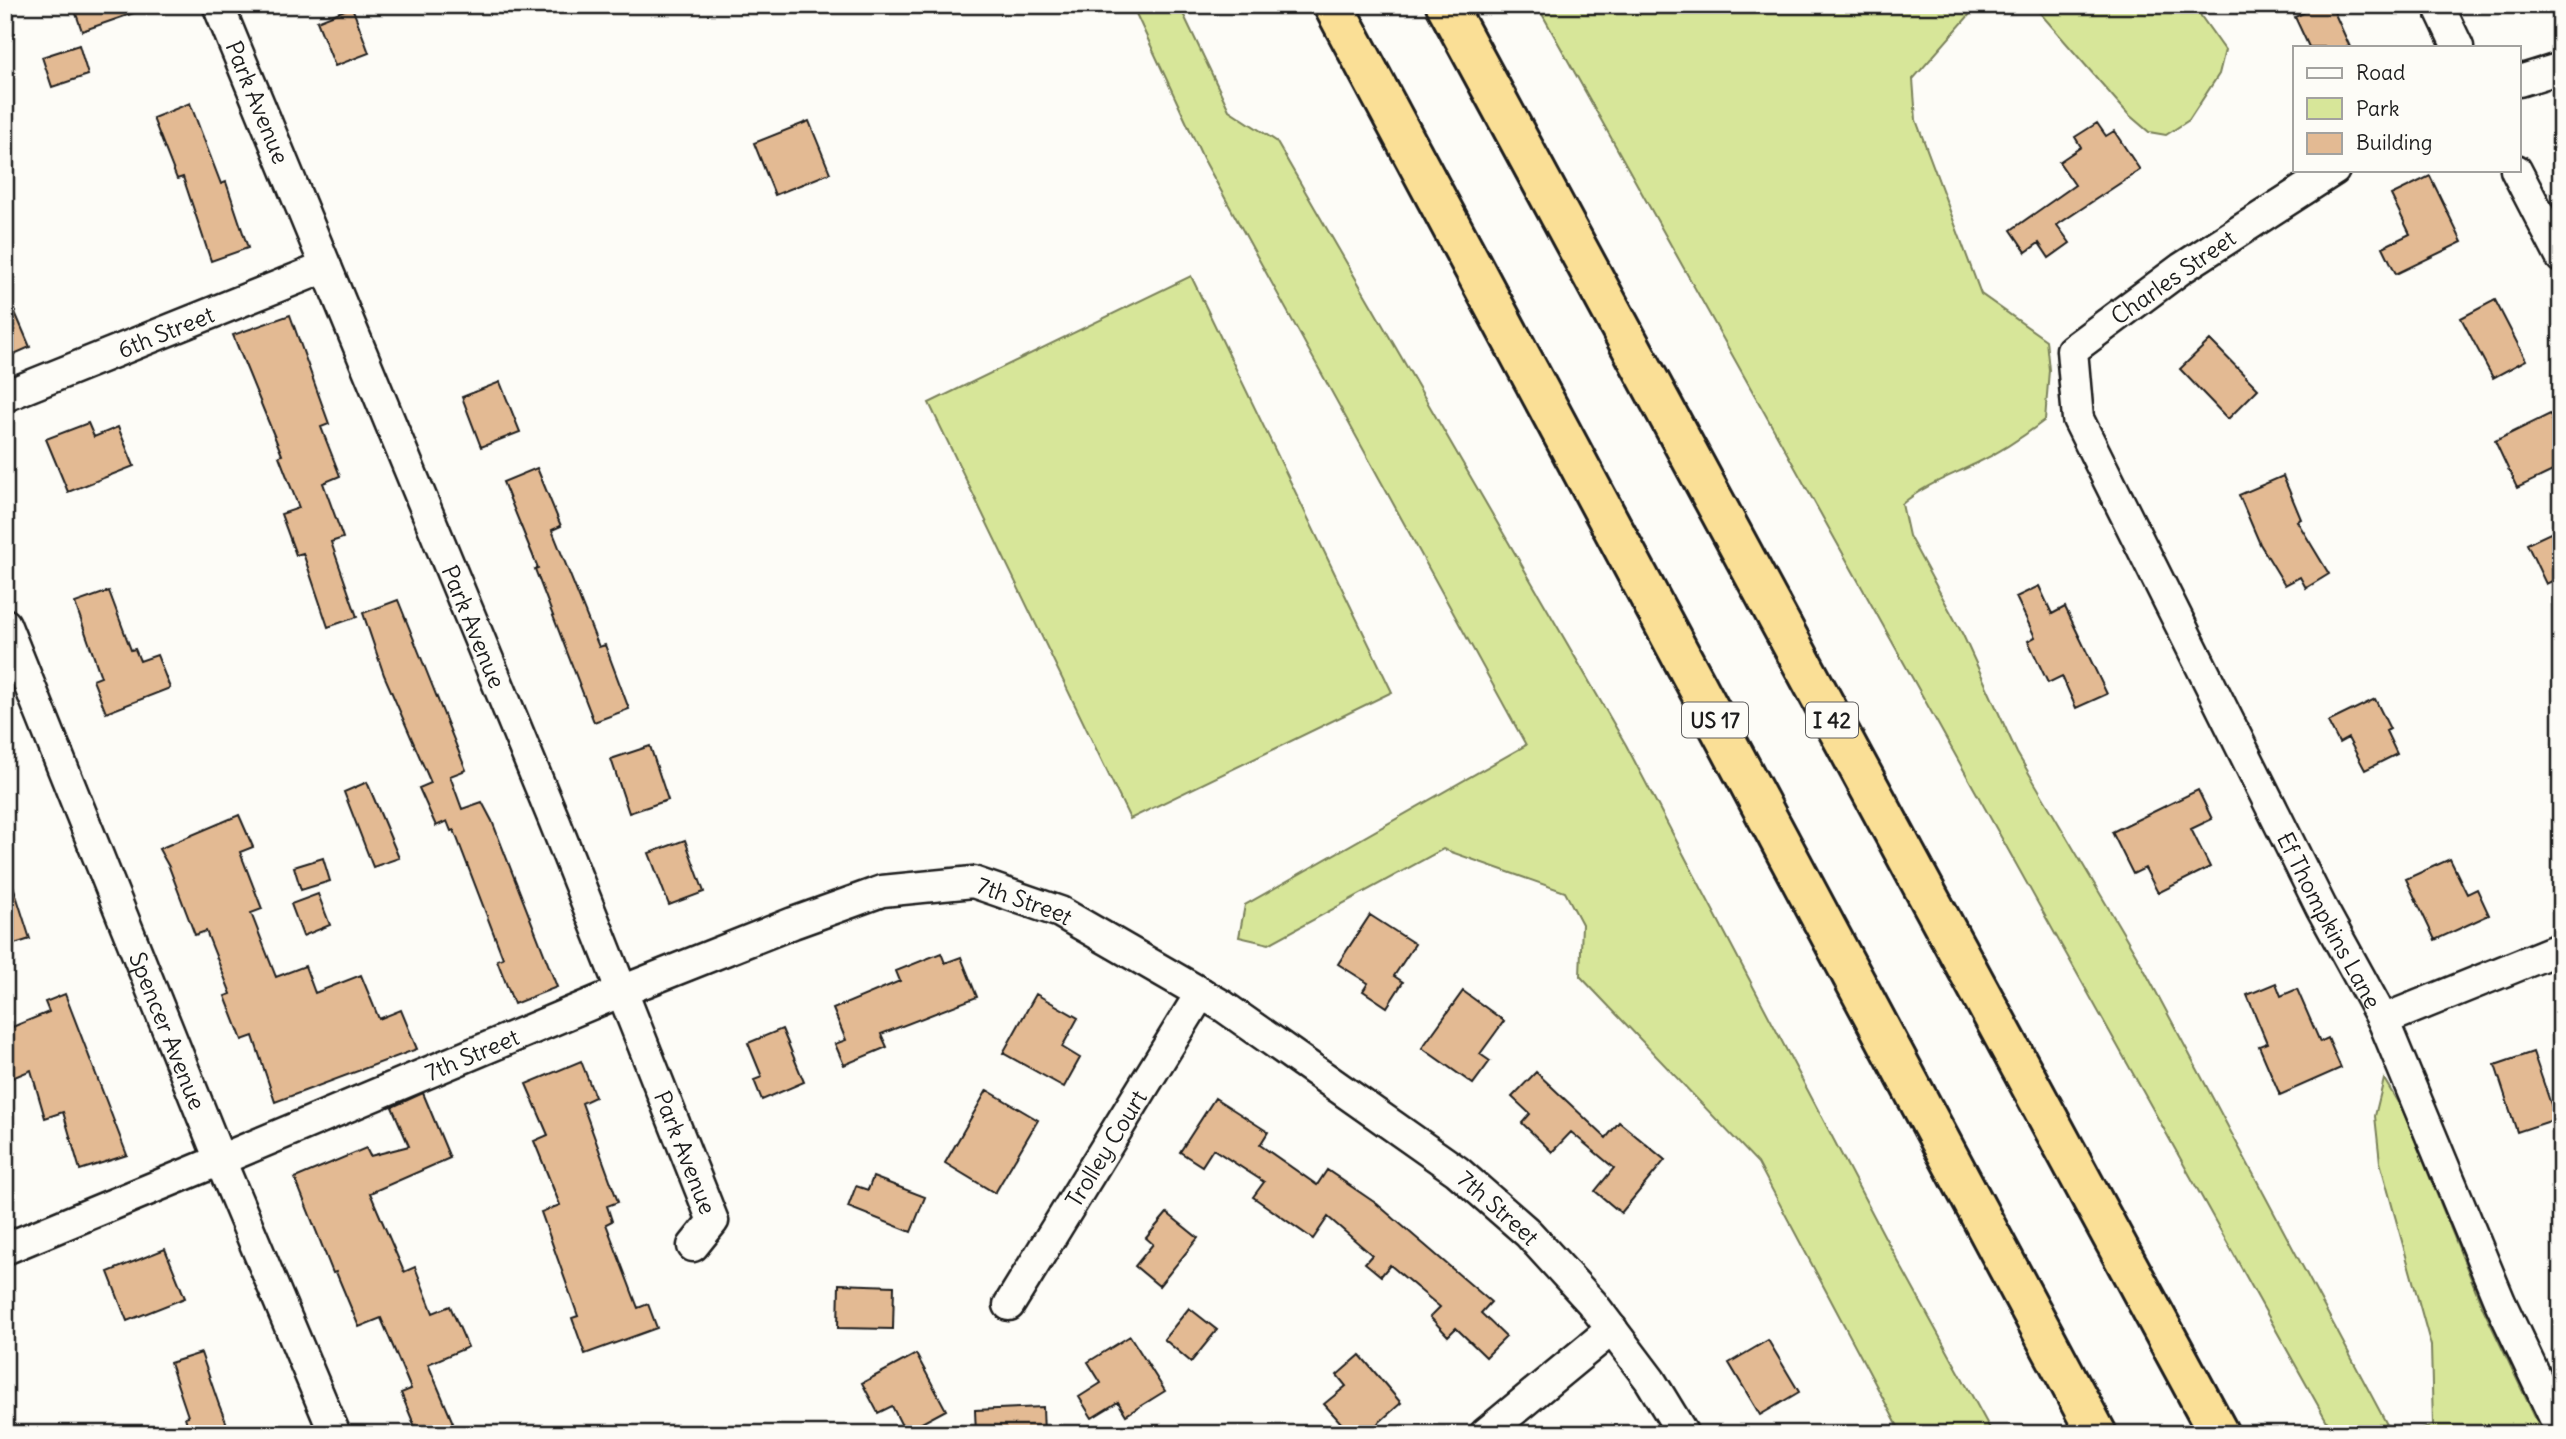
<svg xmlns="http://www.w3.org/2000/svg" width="2566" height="1439" font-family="Delius,sans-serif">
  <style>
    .green { fill: #d7e699; stroke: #7a815a; stroke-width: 2 }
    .building { fill: #e3ba93; stroke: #1c1c1c; stroke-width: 2 }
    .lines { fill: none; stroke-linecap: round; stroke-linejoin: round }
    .street-casing { stroke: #1c1c1c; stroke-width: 35 }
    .highway-casing { stroke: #1c1c1c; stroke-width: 44 }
    .street { stroke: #fdfcf7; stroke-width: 30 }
    .highway { stroke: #fadf96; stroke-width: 38 }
    .labels { text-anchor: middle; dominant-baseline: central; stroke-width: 6; stroke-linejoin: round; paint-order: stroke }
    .shield { fill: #fdfcf7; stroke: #605f5e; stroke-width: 2 }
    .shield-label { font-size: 21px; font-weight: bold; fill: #1c1c1c }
    .street-label { font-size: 23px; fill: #1c1c1c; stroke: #fdfcf7 }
  </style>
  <rect width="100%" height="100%" fill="#fdfcf7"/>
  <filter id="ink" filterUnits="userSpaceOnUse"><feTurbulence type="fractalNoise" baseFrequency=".0143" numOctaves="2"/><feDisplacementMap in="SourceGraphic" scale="14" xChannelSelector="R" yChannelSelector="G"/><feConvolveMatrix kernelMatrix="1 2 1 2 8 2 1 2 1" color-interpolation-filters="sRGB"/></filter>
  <g filter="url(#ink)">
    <path class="green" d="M 1132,5 L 1179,5 L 1229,110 L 1276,141 L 1626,745 L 1887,1241 L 1993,1434 L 1902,1434 L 1758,1163 L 1580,976 L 1582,924 L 1565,892 L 1443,849 L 1269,944 L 1239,937 L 1245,905 L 1526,745 L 1203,158 Z
      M 1537,5 L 1978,5 L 1913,79 L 1916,120 L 1981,294 L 2046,340 L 2049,370 L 2045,420 C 2023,437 2001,452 1975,464 C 1948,477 1925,485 1902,504 L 1909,536 L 1963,635 L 2017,753 L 2138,958 L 2392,1434 L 2334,1434 Z
      M 2033,5 L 2193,5 L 2225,50 L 2219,74 L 2189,120 L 2166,135 L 2149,132 L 2128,114 Z
      M 1191,276 L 1392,692 L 1130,819 L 929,403 Z
      M 2384,1079 L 2403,1111 L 2483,1308 L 2543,1434 L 2411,1434 L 2433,1425 L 2431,1346 L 2380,1162 L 2375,1116 Z"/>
    <path class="building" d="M 73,5 L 145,5 L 145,9 L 82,31 Z
      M 2319,5 L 2331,5 L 2350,47 L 2309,47 L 2295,17 Z
      M 352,7 L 369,53 L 335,66 L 317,21 Z
      M 79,45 L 88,75 L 52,87 L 42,57 Z
      M 190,103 L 221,184 L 226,182 L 248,248 L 211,261 L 183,177 L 177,179 L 153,118 Z
      M 809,121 L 830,173 L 775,195 L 754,143 Z
      M 2097,123 L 2106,136 L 2114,131 L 2140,170 L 2057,225 L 2070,243 L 2049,258 L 2039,243 L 2026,252 L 2011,230 L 2075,185 L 2059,162 L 2081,147 L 2075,137 Z
      M 2430,176 L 2462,242 L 2396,274 L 2383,247 L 2410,234 L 2391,195 Z
      M 5,289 L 30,347 L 5,358 Z
      M 2495,300 L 2526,360 L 2493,378 L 2461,318 Z
      M 290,315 L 329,424 L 321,427 L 340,476 L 323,483 L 343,538 L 331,542 L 357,617 L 328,627 L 303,553 L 296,555 L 281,514 L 299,508 L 279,456 L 282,455 L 233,335 Z
      M 2210,340 L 2258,389 L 2228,419 L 2180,369 Z
      M 500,382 L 520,432 L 481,447 L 462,397 Z
      M 2550,414 L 2561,437 L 2561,467 L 2517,488 L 2495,441 Z
      M 88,423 L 94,437 L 118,427 L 134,466 L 68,492 L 46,439 Z
      M 537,468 L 561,526 L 552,530 L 599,647 L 605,645 L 629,709 L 594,722 L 535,569 L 538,568 L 503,482 Z
      M 2283,476 L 2301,519 L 2297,521 L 2329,574 L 2306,588 L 2300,577 L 2285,585 L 2260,544 L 2239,495 Z
      M 2561,528 L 2561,577 L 2546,584 L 2527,544 Z
      M 2039,586 L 2052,614 L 2065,607 L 2107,694 L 2076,708 L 2062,676 L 2048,683 L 2028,641 L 2035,637 L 2016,597 Z
      M 109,591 L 131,650 L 135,649 L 140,661 L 157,655 L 170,688 L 106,713 L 93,680 L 101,677 L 75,603 Z
      M 398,600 L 466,770 L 450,776 L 462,809 L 482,802 L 492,821 L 557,987 L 514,1004 L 497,960 L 503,958 L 454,830 L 451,831 L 447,821 L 436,826 L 419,788 L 431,783 L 384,675 L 363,613 Z
      M 2375,699 L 2390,729 L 2386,731 L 2397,754 L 2365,770 L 2348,738 L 2339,743 L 2328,722 Z
      M 650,746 L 668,800 L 629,813 L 611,759 Z
      M 367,782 L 399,858 L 373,867 L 344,792 Z
      M 2198,790 L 2212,819 L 2191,829 L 2210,867 L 2158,893 L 2145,868 L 2133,874 L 2112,832 Z
      M 239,815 L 253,847 L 240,852 L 262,909 L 251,913 L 276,977 L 305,966 L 315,993 L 361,975 L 379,1019 L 401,1010 L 417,1049 L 275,1102 L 253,1036 L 242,1040 L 225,996 L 231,994 L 206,931 L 195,935 L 169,867 L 159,849 Z
      M 685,840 L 704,892 L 669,905 L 649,853 Z
      M 323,858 L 330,881 L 301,890 L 294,867 Z
      M 2450,859 L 2467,894 L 2477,889 L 2489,915 L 2435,940 L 2406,879 Z
      M 10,876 L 30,939 L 5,947 L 5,877 Z
      M 318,894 L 330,925 L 303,936 L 291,904 Z
      M 1370,915 L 1415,944 L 1394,976 L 1403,982 L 1387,1007 L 1363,991 L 1368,983 L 1338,964 Z
      M 941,953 L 945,963 L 961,957 L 977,997 L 881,1034 L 887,1047 L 844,1065 L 835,1044 L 846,1040 L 833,1009 L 900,981 L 896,971 Z
      M 2276,983 L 2281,996 L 2297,989 L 2320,1042 L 2328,1038 L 2341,1068 L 2280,1095 L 2259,1046 L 2267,1043 L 2247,995 Z
      M 1463,991 L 1504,1021 L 1480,1054 L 1490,1061 L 1473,1084 L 1422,1048 Z
      M 65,994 L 127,1155 L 80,1170 L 63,1112 L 45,1118 L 31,1070 L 5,1081 L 5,1030 L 49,1012 L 45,1002 Z
      M 1036,994 L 1078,1018 L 1062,1047 L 1080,1058 L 1064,1087 L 1003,1053 Z
      M 782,1029 L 804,1082 L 762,1100 L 754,1080 L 762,1077 L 748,1043 Z
      M 2533,1052 L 2556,1119 L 2517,1132 L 2495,1065 Z
      M 581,1061 L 595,1097 L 582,1103 L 618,1202 L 607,1206 L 612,1221 L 606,1224 L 638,1308 L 648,1304 L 657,1328 L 585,1354 L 572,1318 L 578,1316 L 541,1212 L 560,1205 L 534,1141 L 548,1135 L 526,1084 Z
      M 1536,1072 L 1606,1138 L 1619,1122 L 1665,1160 L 1621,1213 L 1595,1191 L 1614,1168 L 1571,1132 L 1552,1152 L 1522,1123 L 1530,1114 L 1512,1097 Z
      M 987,1090 L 1038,1120 L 995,1193 L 945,1163 Z
      M 423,1093 L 450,1158 L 370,1193 L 404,1272 L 415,1267 L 433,1313 L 450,1306 L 468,1347 L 428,1364 L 453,1423 L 429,1434 L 418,1434 L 401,1393 L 411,1389 L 381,1318 L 359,1327 L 336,1272 L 333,1273 L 295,1178 L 366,1148 L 370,1156 L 409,1146 L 392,1107 Z
      M 1215,1098 L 1268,1132 L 1260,1145 L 1317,1185 L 1327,1170 L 1377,1204 L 1491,1302 L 1481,1313 L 1506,1337 L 1486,1357 L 1456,1328 L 1448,1336 L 1430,1317 L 1440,1307 L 1390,1265 L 1381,1276 L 1365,1263 L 1372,1255 L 1328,1217 L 1313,1239 L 1253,1197 L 1264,1182 L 1213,1149 L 1202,1166 L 1180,1152 Z
      M 873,1177 L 925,1197 L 911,1232 L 848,1207 L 856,1186 L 868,1190 Z
      M 1167,1213 L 1198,1238 L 1159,1286 L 1135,1266 L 1153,1244 L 1146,1238 Z
      M 165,1249 L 185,1298 L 127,1321 L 108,1272 Z
      M 839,1284 L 894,1286 L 893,1329 L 838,1328 Z
      M 1189,1308 L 1217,1330 L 1191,1362 L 1164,1339 Z
      M 1130,1336 L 1165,1391 L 1126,1415 L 1118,1402 L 1092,1418 L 1079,1397 L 1101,1383 L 1088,1362 Z
      M 1768,1340 L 1799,1392 L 1760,1415 L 1729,1363 Z
      M 201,1353 L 219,1405 L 231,1434 L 190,1434 L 185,1417 L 188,1416 L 170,1363 Z
      M 916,1354 L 946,1410 L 905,1432 L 892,1406 L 878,1413 L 862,1383 Z
      M 1360,1355 L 1401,1403 L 1366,1434 L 1351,1434 L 1324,1404 L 1346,1386 L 1337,1375 Z
      M 1043,1407 L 1044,1434 L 976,1434 L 975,1410 Z"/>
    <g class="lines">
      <g class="street-casing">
        <g id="street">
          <path id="s1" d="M 218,5 L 554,820 L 713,1221 L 693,1246"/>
          <path d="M 2438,5 L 2458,47"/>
          <path d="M 2519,81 L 2561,68"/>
          <path id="s2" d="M 2334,170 L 2182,268 L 2072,350 L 2078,419 L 2321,907 L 2383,1020 L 2500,1302 L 2561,1431"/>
          <path d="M 2516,170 L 2561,257"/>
          <path id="s3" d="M 5,396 L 326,267"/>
          <path id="s4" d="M 5,624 L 220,1160 L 335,1434"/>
          <path d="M 2383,1020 L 2561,948"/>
          <path id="s5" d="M 220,1160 L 622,991 L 793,923 L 882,891 L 973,882 L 1060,912 L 1223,1006 L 1457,1171 L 1528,1233 L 1592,1303 L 1650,1380 L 1683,1434"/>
          <path d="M 5,1249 L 208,1165"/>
          <path id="s6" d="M 1009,1305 L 1201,993"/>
          <path d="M 1485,1434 L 1612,1329"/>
        </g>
      </g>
      <g class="highway-casing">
        <path id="highway" d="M 1333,5 L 2097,1434
          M 1446,5 L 2219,1434"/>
      </g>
      <use href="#street" class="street"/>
      <use href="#highway" class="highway"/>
    </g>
  </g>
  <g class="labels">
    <g class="shield">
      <rect x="1682" y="702.5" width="66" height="35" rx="5"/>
      <rect x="1806" y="702.5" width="52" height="35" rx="5"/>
    </g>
    <g class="shield-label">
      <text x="1715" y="720">US 17</text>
      <text x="1832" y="720">I 42</text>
    </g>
    <g class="street-label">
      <text stroke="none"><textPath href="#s1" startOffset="105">Park Avenue</textPath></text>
      <text transform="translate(2173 277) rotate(-35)">Charles Street</text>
      <text stroke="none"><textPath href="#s3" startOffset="173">6th Street</textPath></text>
      <text stroke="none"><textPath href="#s1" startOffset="672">Park Avenue</textPath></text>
      <text stroke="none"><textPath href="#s5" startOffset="861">7th Street</textPath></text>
      <text stroke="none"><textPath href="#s2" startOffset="948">Ef Thompkins Lane</textPath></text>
      <text stroke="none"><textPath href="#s4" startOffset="438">Spencer Avenue</textPath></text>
      <text stroke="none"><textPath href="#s5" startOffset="273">7th Street</textPath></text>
      <text stroke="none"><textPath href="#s6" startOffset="184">Trolley Court</textPath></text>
      <text stroke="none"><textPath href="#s1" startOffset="1239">Park Avenue</textPath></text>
      <text stroke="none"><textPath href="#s5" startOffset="1428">7th Street</textPath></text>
    </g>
  </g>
  <rect width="2566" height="1439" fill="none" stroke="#fdfcf7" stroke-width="28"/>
  <rect x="14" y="14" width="2538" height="1411" fill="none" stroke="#1c1c1c" stroke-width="2.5" filter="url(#ink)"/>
  <rect x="2293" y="46" width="228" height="126" fill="#fdfcf7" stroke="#a3a29f" stroke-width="2"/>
  <rect x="2307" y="68" width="35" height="10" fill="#fdfcf7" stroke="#a3a29f" stroke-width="2"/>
  <text x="2356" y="80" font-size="21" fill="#1c1c1c">Road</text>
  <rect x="2307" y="98" width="35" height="21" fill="#d7e699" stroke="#a3a29f" stroke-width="2"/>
  <text x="2356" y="116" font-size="21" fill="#1c1c1c">Park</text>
  <rect x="2307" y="133" width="35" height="21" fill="#e3ba93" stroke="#a3a29f" stroke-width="2"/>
  <text x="2356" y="150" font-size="21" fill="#1c1c1c">Building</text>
</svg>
